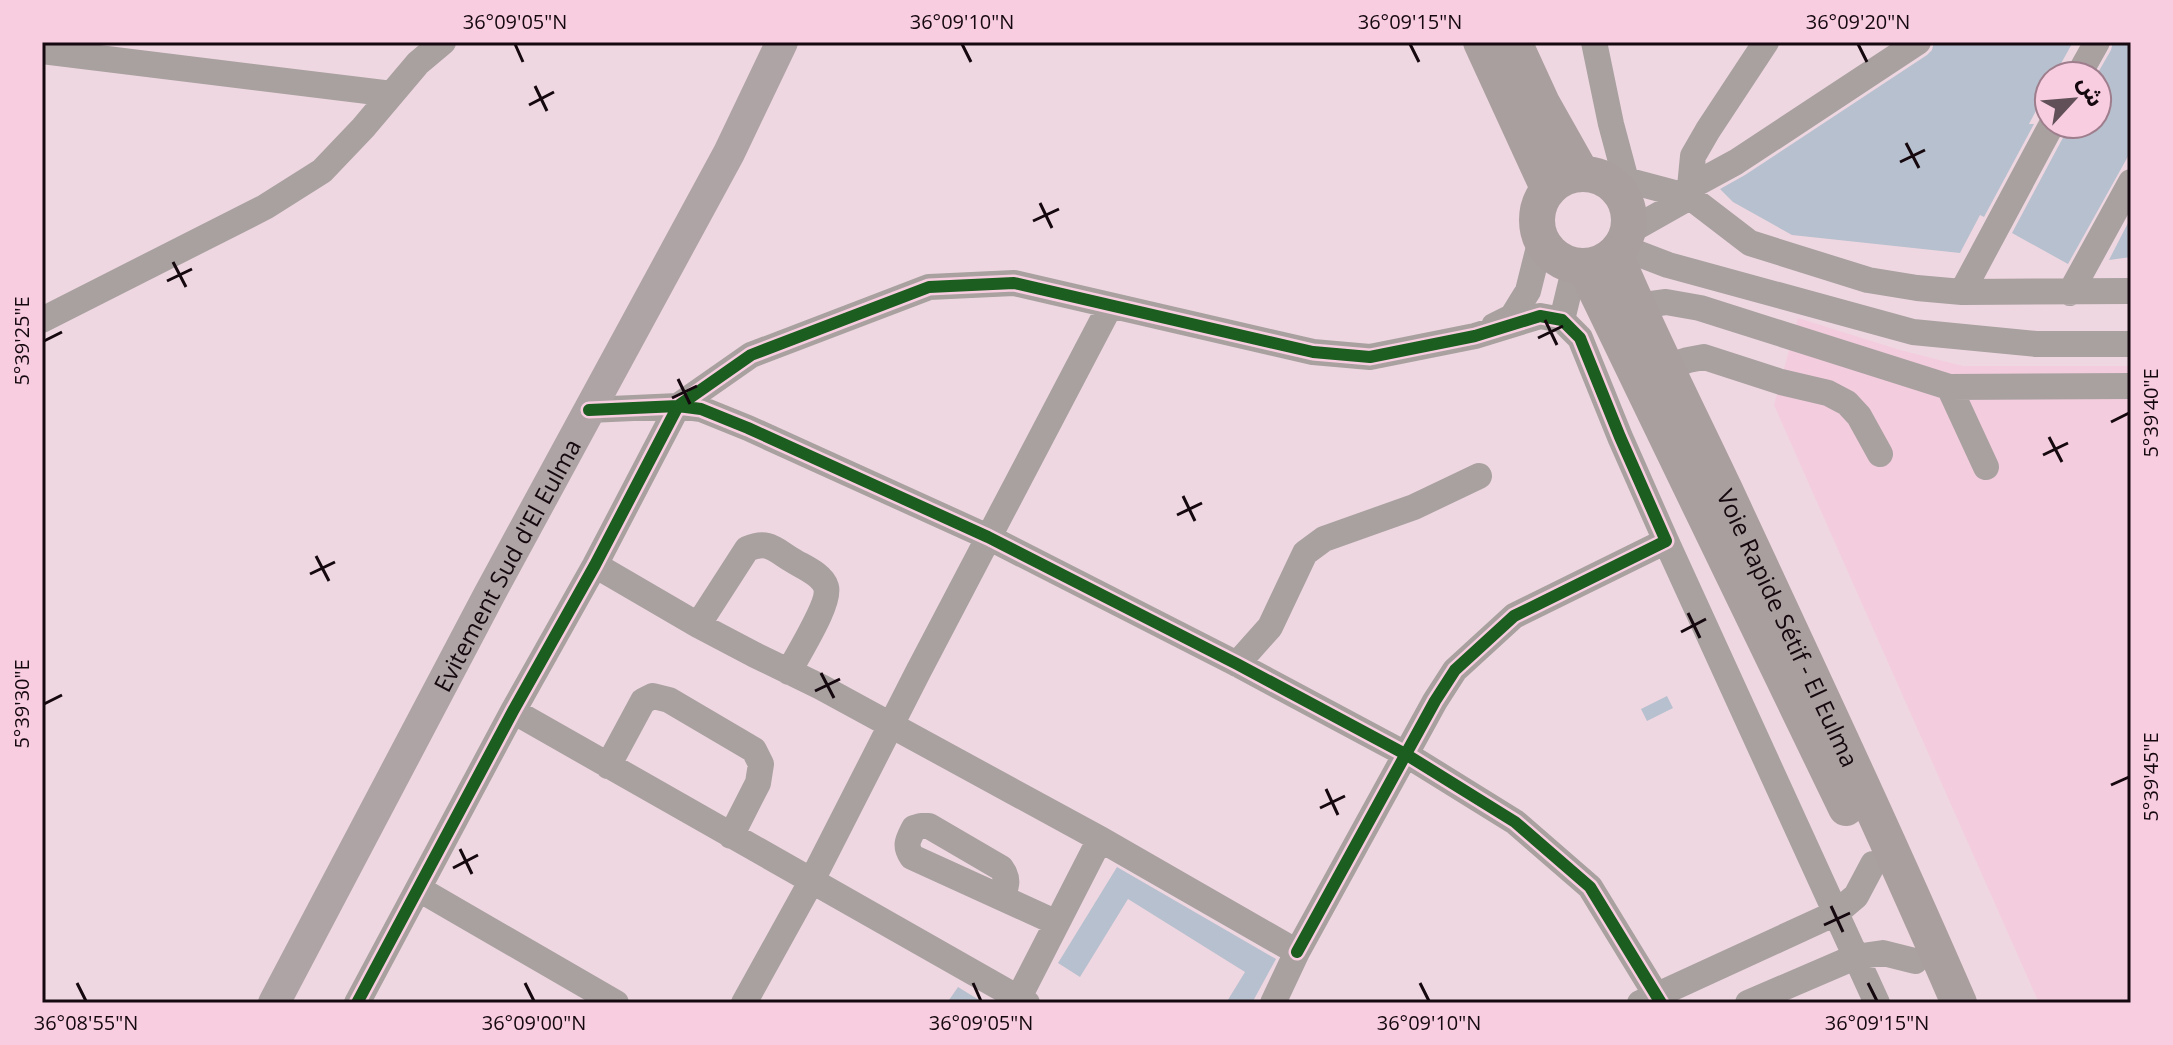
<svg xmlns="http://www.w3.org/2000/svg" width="2173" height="1045" font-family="'Open Sans','Noto Sans Arabic',sans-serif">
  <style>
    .built { fill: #f3ccdd }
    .building { fill: #b7c0ce }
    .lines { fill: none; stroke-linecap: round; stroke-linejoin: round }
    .minor { stroke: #a8a1a0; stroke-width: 26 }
    .major { stroke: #aea4a5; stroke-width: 32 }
    .highway { stroke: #aa9f9f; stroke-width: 36 }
    .cycleway-casing { stroke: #f9cde0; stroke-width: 17 }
    .cycleway { stroke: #1b5e20; stroke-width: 12 }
    .ticks { fill: none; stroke: #15080e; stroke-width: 3 }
    .labels { text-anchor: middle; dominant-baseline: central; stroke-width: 7; stroke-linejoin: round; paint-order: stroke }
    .street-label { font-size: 24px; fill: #15080e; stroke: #f9cde0 }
    .neatline { fill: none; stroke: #15080e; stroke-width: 3 }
    .ticks-label { font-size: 20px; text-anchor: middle; fill: #15080e }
  </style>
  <rect width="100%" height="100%" fill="#efd7e1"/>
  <path class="built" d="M 1798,318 L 1900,350 L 1963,366 L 2131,366 L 2131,1003 L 2039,1003 L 1774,405 Z"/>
  <path class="building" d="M 1934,42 L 2073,42 L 2054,76 L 2049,76 L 2049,86 L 2029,124 L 2034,124 L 1984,217 L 1980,215 L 1960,253 L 1792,235 L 1733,202 L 1720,189 L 1745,175 L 1927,55 L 1932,50 Z
    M 2113,42 L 2131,42 L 2131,151 L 2068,264 L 2012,233 L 2066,132 L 2068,124 L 2097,124 L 2096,76 L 2111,50 Z
    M 2131,217 L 2131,257 L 2109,260 Z
    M 1667,696 L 1673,708 L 1647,721 L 1641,709 Z
    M 1117,867 L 1276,959 L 1252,1003 L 1226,1003 L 1245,972 L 1128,899 L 1080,977 L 1058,963 Z
    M 958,987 L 984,1003 L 947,1003 Z"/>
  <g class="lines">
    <path class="minor" d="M 1594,42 L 1611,124 L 1626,180
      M 42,51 L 392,94
      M 2078,76 L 2097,42
      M 1597,176 L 1626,180 L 1690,197 L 1750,243 L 1868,280 L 1917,288 L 1962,292 L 2131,291
      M 1690,187 L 1693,156 L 1708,130 L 1766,42
      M 1690,197 L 1690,187 L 1736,162 L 1918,42
      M 1628,232 L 1690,197
      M 1621,247 L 1668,265 L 1913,332 L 2036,344 L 2131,344
      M 1962,292 L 2052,124
      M 2070,293 L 2131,182
      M 1637,306 L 1666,302 L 1700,308 L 1949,387 L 2131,386
      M 42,320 L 265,207 L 322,171 L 363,128 L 418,63 L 443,42
      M 1562,320 L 1575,266
      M 1494,326 L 1512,317 L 1528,291 L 1541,239
      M 1666,367 L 1688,360 L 1704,357 L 1781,382 L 1828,393 L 1847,403 L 1859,416 L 1880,454
      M 1949,387 L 1986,467
      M 589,410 L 678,406 L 751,355 L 929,287 L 1014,283 L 1313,352 L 1370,357 L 1475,336 L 1540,316 L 1562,320 L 1580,338 L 1620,437 L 1666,541 L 1514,616 L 1455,670 L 1435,701 L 1297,952
      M 1666,541 L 1877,1003
      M 595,565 L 698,625 L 755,655 L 821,687 L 1100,839 L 1297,952 L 1273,1003
      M 698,625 L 747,549 C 768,540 774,549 792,560 C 803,567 822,574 826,587 C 831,603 797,655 789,672
      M 1237,664 L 1270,627 L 1305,553 L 1324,539 L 1414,507 L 1479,476
      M 513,711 L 1027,1003
      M 608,766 L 643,701 L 653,696 L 669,700 L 754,750 L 761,764 L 758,783 L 731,836
      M 419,889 L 616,1003
      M 1002,897 C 1007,885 1009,879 1001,868 L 929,826 L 921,826 L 914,828 C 908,840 904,845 912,857 L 1057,923
      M 357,1003 L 513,711 L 595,565 L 678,406 L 701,409 L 748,428 L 988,537 L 1237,664 L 1407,755 L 1515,822 L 1590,887 L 1661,1003
      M 744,1003 L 811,882 L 918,672 L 1110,306
      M 1016,1003 L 1100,839
      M 1640,1003 L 1836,913 L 1856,896 L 1873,864
      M 1748,1003 L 1855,957 L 1883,953 L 1915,961"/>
    <path class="major" id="s1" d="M 274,1003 L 489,595 L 729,153 L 782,42"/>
    <g class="highway">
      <path d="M 1481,42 L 1548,188"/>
      <path d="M 1514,42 L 1542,103 L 1582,174"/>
      <circle cx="1583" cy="220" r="46"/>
      <path id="s2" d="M 1615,254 C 1648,334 1688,411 1725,490 C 1804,660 1884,830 1959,1003"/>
      <path d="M 1584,266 L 1846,808"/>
    </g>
    <g class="cycleway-casing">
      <path id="cycleway" d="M 589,410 L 678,406 L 751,355 L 929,287 L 1014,283 L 1313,352 L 1370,357 L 1475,336 L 1540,316 L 1562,320 L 1580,338 L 1620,437 L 1666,541 L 1514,616 L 1455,670 L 1435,701 L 1297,952
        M 357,1003 L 513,711 L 595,565 L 678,406 L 701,409 L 748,428 L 988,537 L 1237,664 L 1407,755 L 1515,822 L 1590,887 L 1661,1003"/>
    </g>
    <use href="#cycleway" class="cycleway"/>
  </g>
  <path class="ticks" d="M 515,44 L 523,62M 962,44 L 971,62M 1410,44 L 1419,62M 1858,44 L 1867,62M 535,86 L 547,111M 529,105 L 554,92M 1906,143 L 1919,168M 1900,162 L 1925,150M 1040,203 L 1052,228M 1033,221 L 1059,209M 173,262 L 186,287M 167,281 L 192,269M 1545,320 L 1557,345M 1538,338 L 1563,326M 44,341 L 62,332M 678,379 L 690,404M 672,398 L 697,386M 2111,422 L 2129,413M 2049,437 L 2062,462M 2043,455 L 2068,443M 1183,496 L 1195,521M 1177,515 L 1202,503M 316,556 L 329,581M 310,574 L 335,562M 1688,613 L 1700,638M 1681,632 L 1706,619M 821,673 L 834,698M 815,691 L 840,679M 44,704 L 62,695M 2111,785 L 2129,777M 1326,789 L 1338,815M 1320,808 L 1345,796M 460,849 L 472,874M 453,868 L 478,855M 1831,906 L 1843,932M 1824,925 L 1850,913M 77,983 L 86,1001M 525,983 L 534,1001M 973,983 L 981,1001M 1420,983 L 1429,1001M 1868,983 L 1877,1001"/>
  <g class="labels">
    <g class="street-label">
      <text stroke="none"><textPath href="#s1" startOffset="496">Evitement Sud d'El Eulma</textPath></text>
      <text stroke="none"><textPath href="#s2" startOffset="412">Voie Rapide Sétif - El Eulma</textPath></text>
    </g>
  </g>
  <rect width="2173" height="1045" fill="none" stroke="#f9cde0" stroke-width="88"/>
  <g transform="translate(2073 100) rotate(64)"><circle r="38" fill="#f9cde0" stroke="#9e7e8c" stroke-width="2"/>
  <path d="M0-6L14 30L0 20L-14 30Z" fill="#615058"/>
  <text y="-12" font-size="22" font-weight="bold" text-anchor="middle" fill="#15080e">ش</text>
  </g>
  <rect x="44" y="44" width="2085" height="957" class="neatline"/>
  <g class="ticks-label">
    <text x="515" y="29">36°09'05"N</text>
    <text x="962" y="29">36°09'10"N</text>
    <text x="1410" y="29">36°09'15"N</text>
    <text x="1858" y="29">36°09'20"N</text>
    <text transform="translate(22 341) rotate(-90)" y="7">5°39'25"E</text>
    <text transform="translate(2151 413) rotate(-90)" y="7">5°39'40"E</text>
    <text transform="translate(22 704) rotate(-90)" y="7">5°39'30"E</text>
    <text transform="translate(2151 777) rotate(-90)" y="7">5°39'45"E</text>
    <text x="86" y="1030">36°08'55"N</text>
    <text x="534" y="1030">36°09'00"N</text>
    <text x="981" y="1030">36°09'05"N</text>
    <text x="1429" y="1030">36°09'10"N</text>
    <text x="1877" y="1030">36°09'15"N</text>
  </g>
</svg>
